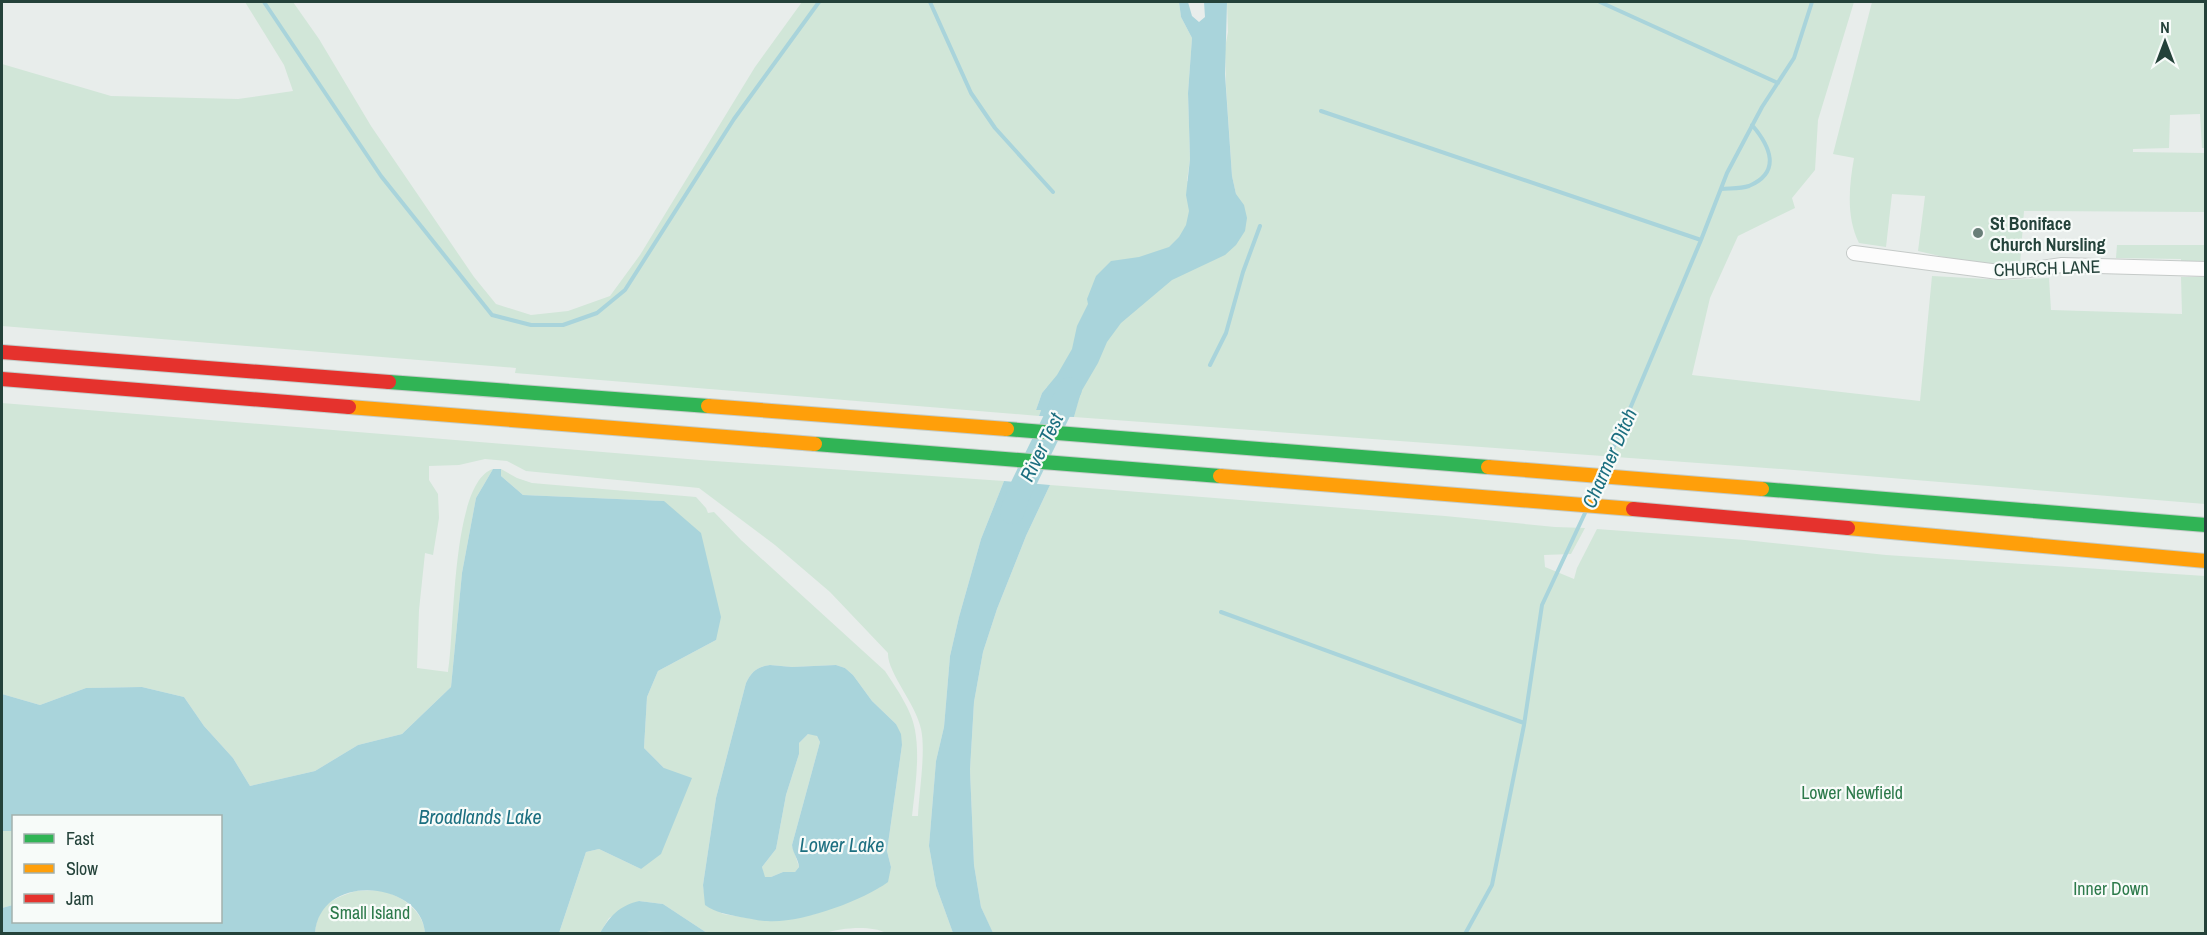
<svg xmlns="http://www.w3.org/2000/svg" width="2207" height="935" font-family="'Archivo Narrow',sans-serif">
  <style>
    .green { fill: #d1e6d8; fill-rule: evenodd }
    .water { fill: #a9d4db; fill-rule: evenodd }
    .lines { fill: none; stroke-linecap: round; stroke-linejoin: round }
    .stream { stroke: #a9d4db; stroke-width: 4 }
    .river { stroke: #a9d4db; stroke-width: 24 }
    .street-casing { stroke: #c5cac8; stroke-width: 16 }
    .fast-casing { stroke: #c3ccc9; stroke-width: 16 }
    .slow-casing { stroke: #c3ccc9; stroke-width: 16 }
    .jam-casing { stroke: #c3ccc9; stroke-width: 16 }
    .street { stroke: #fcfcfc; stroke-width: 14 }
    .fast { stroke: #30b455; stroke-width: 14 }
    .slow { stroke: #ff9f0a; stroke-width: 14 }
    .jam { stroke: #e5322d; stroke-width: 14 }
    .poi-dot { fill: #697e78; stroke: #f7fbf9; stroke-width: 2 }
    .labels { text-anchor: middle; dominant-baseline: central; stroke-width: 4.5; stroke-linejoin: round; paint-order: stroke }
    .poi-label { font-size: 18px; font-weight: bold; fill: #24423a; stroke: #f7fbf9; text-anchor: start }
    .street-label { font-size: 18px; fill: #24423a; stroke: #f7fbf9 }
    .park-label { font-size: 18px; fill: #2d7a4b; stroke: #f7fbf9 }
    .water-label { font-size: 20px; font-style: italic; fill: #1c6f80; stroke: #f7fbf9 }
  </style>
  <rect width="100%" height="100%" fill="#e8edeb"/>
  <path class="green" d="M 245,2 L 293,2 L 319,39 L 371,126 L 474,277 L 496,304 L 531,315 L 568,311 L 610,296 L 640,255 L 755,67 L 802,2 L 1179,2 L 1181,17 L 1192,38 L 1188,93 L 1190,159 L 1187,181 L 1236,194 L 1232,176 L 1226,86 L 1225,48 L 1228,32 L 1227,2 L 1854,2 L 1818,120 L 1815,170 L 1792,198 L 1795,208 L 1738,236 L 1710,298 L 1692,375 L 1920,401 L 1932,276 L 2006,280 L 2049,278 L 2051,310 L 2182,314 L 2181,277 L 2205,277 L 2205,504 L 1794,470 L 1074,417 L 1081,389 L 1047,387 L 1042,393 L 1036,410 L 1041,410 L 1039,416 L 515,373 L 516,368 L 2,326 L 2,64 L 111,96 L 238,99 L 293,91 L 284,65 Z
    M 1872,2 L 2205,2 L 2205,148 L 2202,148 L 2200,114 L 2170,115 L 2169,148 L 2133,149 L 2133,152 L 2205,153 L 2205,212 L 2024,211 L 2020,265 C 1985,267 1952,259 1918,251 L 1925,196 L 1892,194 L 1886,247 L 1859,243 C 1846,217 1849,186 1854,158 L 1833,154 Z
    M 2117,245 L 2205,245 L 2205,263 L 2181,264 L 2181,259 L 2116,258 Z
    M 2,403 L 700,460 L 1004,481 L 981,539 L 959,617 L 950,656 L 944,727 L 936,761 L 929,846 L 936,886 L 953,933 L 886,933 C 871,925 841,928 825,933 L 707,933 L 663,904 L 639,901 L 609,918 L 600,933 L 559,933 L 586,852 L 599,849 L 641,869 L 664,768 L 644,748 L 647,697 L 658,671 L 716,640 L 664,501 L 523,495 L 501,476 L 501,469 L 517,478 L 532,483 L 696,497 L 706,508 L 708,513 L 714,512 L 741,540 L 885,671 C 896,688 912,710 915,730 C 920,758 915,788 912,816 L 918,816 C 919,792 926,751 921,729 C 916,704 887,672 888,653 L 830,592 L 775,545 L 699,488 L 526,471 L 507,461 L 485,459 L 459,465 L 429,466 L 429,480 L 438,494 L 439,518 L 433,555 L 425,553 L 419,610 L 417,668 L 448,672 C 455,634 451,482 493,469 L 476,498 L 462,573 L 451,687 L 402,734 L 358,745 L 315,771 L 250,786 L 233,758 L 204,726 L 184,697 L 142,687 L 86,688 L 40,705 L 2,694 ZM 770,665 L 792,667 L 836,665 L 845,668 L 853,675 L 872,701 L 896,724 L 902,745 L 887,851 L 891,867 L 880,887 L 815,914 L 768,921 L 723,914 L 706,905 L 703,885 L 716,798 L 746,683 C 752,671 757,667 770,665 Z
    M 1050,485 L 1445,516 L 1555,527 L 1585,528 L 1571,554 L 1544,555 L 1545,567 L 1574,579 L 1577,568 L 1597,529 L 1745,540 L 1886,555 L 2205,576 L 2205,933 L 993,934 L 981,907 L 974,865 L 970,770 L 974,702 L 983,652 L 997,609 L 1026,536 Z
    M 808,734 C 815,733 817,735 820,742 L 792,845 L 799,867 L 795,872 L 783,872 L 771,877 L 764,877 L 762,867 L 776,849 L 786,795 L 799,754 L 799,743 Z
    M 2,831 L 14,831 L 13,905 L 2,908 Z
    M 356,891 C 363,891 372,890 380,891 C 401,894 424,912 425,933 L 315,934 C 317,905 331,899 356,891 Z"/>
  <path class="water" d="M 1179,2 L 1188,2 L 1192,16 L 1199,22 L 1205,17 L 1204,2 L 1227,2 L 1225,74 L 1232,176 L 1236,194 L 1244,205 L 1247,218 L 1245,231 L 1236,245 L 1225,255 L 1172,280 L 1121,323 L 1107,342 L 1098,363 L 1081,392 L 1074,417 L 1039,416 L 1041,410 L 1036,410 L 1042,393 L 1057,375 L 1072,349 L 1077,326 L 1088,304 L 1087,299 L 1096,276 L 1111,261 L 1139,257 L 1169,247 L 1179,237 L 1186,225 L 1189,211 L 1186,195 L 1190,159 L 1188,93 L 1192,38 L 1181,17 Z
    M 493,469 L 501,469 L 501,476 L 523,495 L 664,501 L 701,533 L 721,617 L 716,640 L 658,671 L 647,697 L 644,748 L 664,768 L 692,778 L 661,854 L 641,869 L 599,849 L 586,852 L 559,933 L 425,933 C 422,881 320,871 315,933 L 2,933 L 2,908 L 13,905 L 14,922 L 220,922 L 220,816 L 14,816 L 13,831 L 2,831 L 2,694 L 40,705 L 86,688 L 142,687 L 184,697 L 204,726 L 233,758 L 250,786 L 315,771 L 358,745 L 402,734 L 451,687 L 462,573 L 476,498 Z
    M 1004,481 L 1050,485 L 1026,536 L 997,609 L 983,652 L 974,702 L 970,770 L 974,865 L 981,907 L 993,933 L 953,933 L 936,886 L 929,846 L 936,761 L 944,727 L 950,656 L 959,617 L 981,539 Z
    M 770,665 L 792,667 L 836,665 L 845,668 L 853,675 L 872,701 L 896,724 L 901,734 L 902,745 L 887,851 L 891,867 L 888,882 C 862,901 799,924 767,921 C 758,921 748,918 740,917 C 727,914 716,913 705,905 L 703,885 L 716,798 L 746,683 C 752,671 757,667 770,665 ZM 808,734 L 817,736 L 820,742 L 792,845 C 793,854 798,858 799,867 L 795,872 L 783,872 L 771,877 L 765,877 L 762,867 L 776,849 L 786,795 L 799,754 L 799,743 Z
    M 639,901 L 663,904 L 707,933 C 695,934 646,930 640,933 L 600,933 C 610,916 619,906 639,901 Z"/>
  <g class="lines">
    <path class="stream" d="M 264,2 L 381,176 L 492,315 L 531,325 L 563,325 L 597,313 L 625,290 L 734,119 L 819,2
      M 930,2 L 971,93 L 995,128 L 1053,192
      M 1600,2 L 1778,83
      M 1321,111 L 1701,240
      M 1721,189 C 1729,188 1740,189 1749,186 C 1782,172 1770,146 1752,125
      M 1210,365 L 1226,333 L 1243,272 L 1260,226
      M 1605,468 L 1701,240 L 1727,173 L 1762,107 L 1794,58 L 1812,2
      M 1221,612 L 1524,723
      M 1465,934 L 1492,885 L 1524,725 L 1542,605 L 1585,513"/>
    <path class="river" d="M 1012,512 L 1019,493 L 1070,389"/>
    <g class="street-casing">
      <path id="street" d="M 1854,253 L 1999,272 L 2028,270 L 2062,265 L 2206,269"/>
    </g>
    <g class="fast-casing">
      <path id="fast" d="M 389,382 L 708,406
        M 1007,429 L 1488,467
        M 815,444 L 1220,476
        M 1762,489 L 2206,525"/>
    </g>
    <g class="slow-casing">
      <path id="slow" d="M 708,406 L 1007,429
        M 349,407 L 815,444
        M 1488,467 L 1762,489
        M 1220,476 L 1633,509
        M 1848,528 L 2206,561"/>
    </g>
    <g class="jam-casing">
      <path id="jam" d="M 2,352 L 389,382
        M 2,379 L 349,407
        M 1633,509 L 1848,528"/>
    </g>
    <use href="#street" class="street"/>
    <use href="#fast" class="fast"/>
    <use href="#slow" class="slow"/>
    <use href="#jam" class="jam"/>
  </g>
  <circle class="poi-dot" cx="1978" cy="233" r="6"/>
  <g class="labels">
    <g class="poi-label">
      <text x="1990" y="223">St Boniface<tspan x="1990" dy="21">Church Nursling</tspan></text>
    </g>
    <g class="street-label">
      <text transform="translate(2047 268) rotate(-2)">CHURCH LANE</text>
    </g>
    <g class="park-label">
      <text x="1852" y="792">Lower Newfield</text>
      <text x="2111" y="888">Inner Down</text>
      <text x="370" y="912">Small Island</text>
    </g>
    <g class="water-label">
      <text transform="translate(1041 447) rotate(-64)">River Test</text>
      <text transform="translate(1609 458) rotate(-66)">Charmer Ditch</text>
      <text x="480" y="816">Broadlands Lake</text>
      <text x="842" y="844">Lower Lake</text>
    </g>
  </g>
  <rect width="2207" height="935" fill="none" stroke="#24423a" stroke-width="6"/>
  <rect x="12" y="815" width="210" height="108" fill="#f7fbf9" stroke="#a3b1ad" stroke-width="1.5"/>
  <rect x="24" y="834" width="30" height="9" fill="#30b455" stroke="#a3b1ad" stroke-width="1.5"/>
  <text x="66" y="845" font-size="18" fill="#24423a">Fast</text>
  <rect x="24" y="864" width="30" height="9" fill="#ff9f0a" stroke="#a3b1ad" stroke-width="1.5"/>
  <text x="66" y="875" font-size="18" fill="#24423a">Slow</text>
  <rect x="24" y="894" width="30" height="9" fill="#e5322d" stroke="#a3b1ad" stroke-width="1.5"/>
  <text x="66" y="905" font-size="18" fill="#24423a">Jam</text>
  <g transform="translate(2165 42)" stroke="#f7fbf9" stroke-width="4.5" paint-order="stroke">
  <path d="M0-4.5L10 22L0 15L-10 22Z" fill="#24423a"/>
  <text y="-9" font-size="16" font-weight="bold" text-anchor="middle" fill="#24423a">N</text>
  </g>
</svg>
